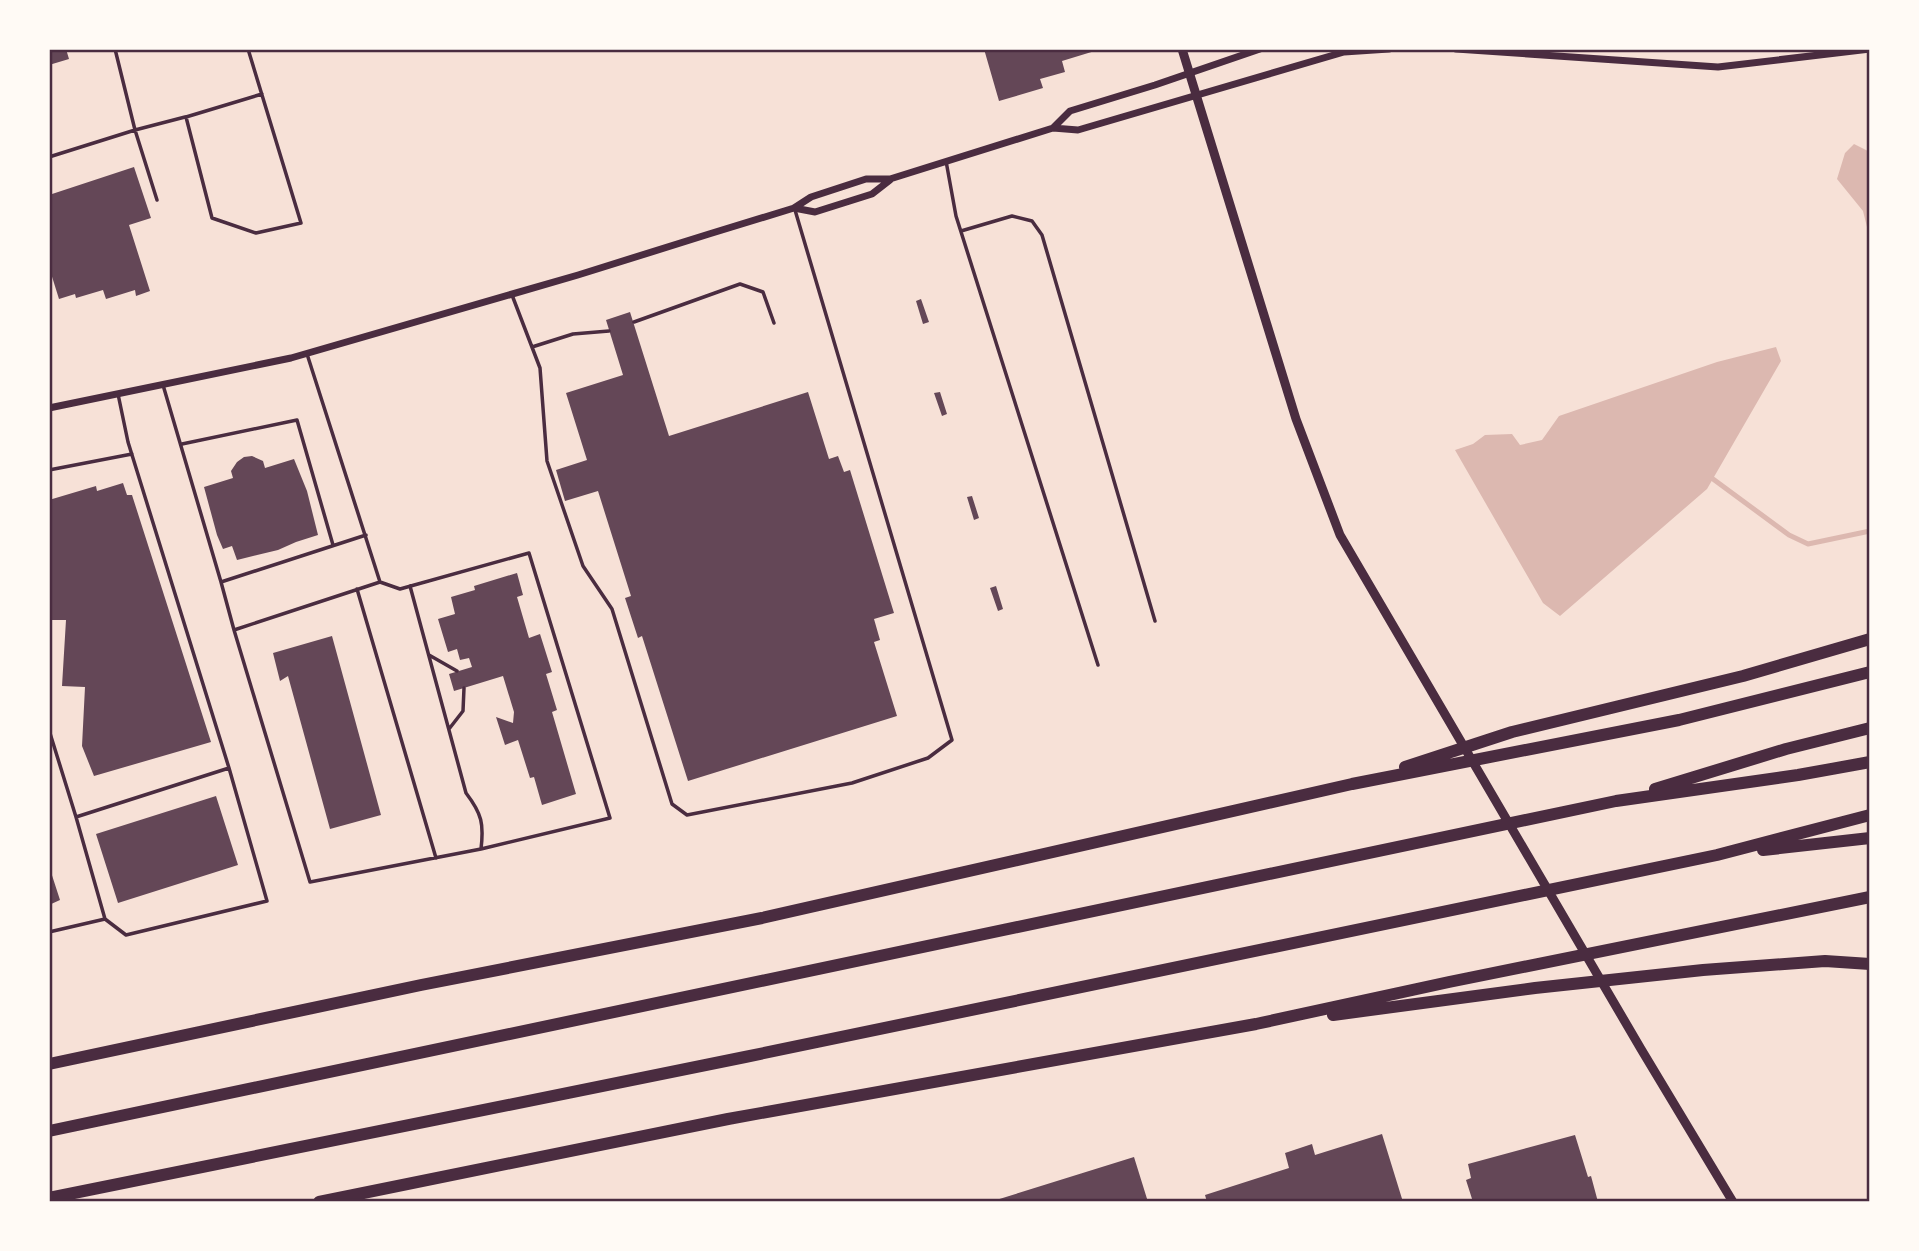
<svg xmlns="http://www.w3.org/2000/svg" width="1919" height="1251" font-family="'Roboto Condensed',sans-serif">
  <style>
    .water { fill: #dcb8b0 }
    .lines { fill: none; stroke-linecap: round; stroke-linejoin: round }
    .stream { stroke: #dcb8b0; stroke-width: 5 }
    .building { fill: #644757 }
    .service { stroke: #4a2c40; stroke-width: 3.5 }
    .minor { stroke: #4a2c40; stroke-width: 7 }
    .tertiary { stroke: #4a2c40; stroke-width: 9 }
    .motorway { stroke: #4a2c40; stroke-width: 12 }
    .neatline { fill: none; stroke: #4a2c40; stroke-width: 2.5 }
  </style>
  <rect width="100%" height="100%" fill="#f7e1d7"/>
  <path class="water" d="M 1854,144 L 1870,152 L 1870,239 L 1863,211 L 1837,179 L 1845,153 Z
    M 1776,347 L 1781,361 L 1707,489 L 1560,616 L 1543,603 L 1455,450 L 1473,444 L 1485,435 L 1512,434 L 1520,445 L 1542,440 L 1559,416 L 1717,362 Z"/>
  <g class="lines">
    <path class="stream" d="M 1713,479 L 1789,535 L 1808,544 L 1870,531"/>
  </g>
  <path class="building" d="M 49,49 L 66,49 L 69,59 L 49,65 Z
    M 984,49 L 1098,49 L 1098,50 L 1062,61 L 1065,72 L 1040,79 L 1043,88 L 999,101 Z
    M 134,167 L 151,218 L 129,225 L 150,291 L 136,296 L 135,290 L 106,299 L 103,290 L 76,298 L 75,294 L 59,299 L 49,267 L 49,195 Z
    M 921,299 L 929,322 L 923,324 L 916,301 Z
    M 630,312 L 669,436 L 808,392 L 829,459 L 838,456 L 844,472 L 850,470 L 894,613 L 874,619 L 880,640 L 874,642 L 897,716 L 688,781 L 642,636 L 638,638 L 625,598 L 631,596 L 598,491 L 565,501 L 556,470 L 587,460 L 566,393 L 623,375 L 606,320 Z
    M 940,392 L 947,414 L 942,416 L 934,393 Z
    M 252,456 L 263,461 L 265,468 L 294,459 L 307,491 L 318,535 L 296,542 L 278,550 L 237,560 L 232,546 L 223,549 L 217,535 L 204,487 L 233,478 L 231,471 L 237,462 L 244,457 Z
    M 123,483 L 127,495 L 132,495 L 211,742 L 94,776 L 82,746 L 85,687 L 62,686 L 66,620 L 49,620 L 49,500 L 96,486 L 97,491 Z
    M 972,496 L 979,518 L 974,520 L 967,497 Z
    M 517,573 L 523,595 L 517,597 L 529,638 L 540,634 L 552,672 L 546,674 L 557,710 L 552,712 L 576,794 L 542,805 L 534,777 L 530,778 L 518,740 L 505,745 L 496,717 L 513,723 L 514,712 L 503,676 L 454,691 L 449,674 L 472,667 L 469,658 L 460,660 L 457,649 L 448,652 L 438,619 L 455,614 L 451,597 L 475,590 L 474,586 Z
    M 996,586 L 1003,609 L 998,611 L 990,588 Z
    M 332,636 L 381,815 L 330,829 L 288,676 L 280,681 L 273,653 Z
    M 216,796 L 238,865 L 118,903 L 96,834 Z
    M 49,866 L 60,900 L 49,905 Z
    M 1382,1134 L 1403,1202 L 1207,1202 L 1205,1195 L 1289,1168 L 1285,1153 L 1312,1144 L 1315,1155 Z
    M 1575,1135 L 1588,1177 L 1591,1176 L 1598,1202 L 1473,1202 L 1466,1180 L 1471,1178 L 1468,1164 Z
    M 1134,1157 L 1148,1202 L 994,1202 L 993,1201 Z"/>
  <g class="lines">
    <path class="service" d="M 115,49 L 135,130 L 157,200
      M 248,49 L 301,223 L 256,233 L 212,218 L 186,117 L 262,94
      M 49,157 L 135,130 L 185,117
      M 946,161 L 956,216 L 1098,665
      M 961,231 L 1012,216 L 1032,221 L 1042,235 L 1155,621
      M 512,295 L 540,368 L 547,461 L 583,566 L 612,609 L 672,804 L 687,815 L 852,783 L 928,758 L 952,740 L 795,210
      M 634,322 L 740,284 L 763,292 L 774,323
      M 532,347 L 573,334 L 609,331
      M 307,354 L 380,582
      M 163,385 L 221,582 L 366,535
      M 182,444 L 297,420 L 333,545
      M 49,470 L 132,454
      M 221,582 L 234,630
      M 410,586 L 466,793 C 482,814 484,824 481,849 L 610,818 L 529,553 L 400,589 L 380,582 L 234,630 L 310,882 L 481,849
      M 357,589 L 436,858
      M 429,655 L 457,671
      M 449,729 L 463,711 L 464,688
      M 49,730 L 76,817 L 105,919 L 126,935 L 267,901 L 229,768 L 128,442 L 118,394
      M 76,817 L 229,768
      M 49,932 L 105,919"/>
    <path class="minor" d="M 1456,49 L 1718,67 L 1870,49
      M 1053,128 L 1070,111 L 1155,85 L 1260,49
      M 794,208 L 815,212 L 872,194 L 890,180
      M 49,408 L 291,358 L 578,275 L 709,234 L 794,208 L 811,197 L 866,179 L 890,179 L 1053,128 L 1078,130 L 1344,52 L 1389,49"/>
    <path class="tertiary" d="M 1182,49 L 1296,419 L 1340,535 L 1641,1049 L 1733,1202"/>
    <path class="motorway" d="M 1405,767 L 1512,732 L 1743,676 L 1870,639
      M 1655,789 L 1786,749 L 1870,728
      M 1763,850 L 1870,838
      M 1333,1015 L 1535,988 L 1703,970 L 1825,961 L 1870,964
      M 49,1064 L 421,985 L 762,918 L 1352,784 L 1679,720 L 1870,672
      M 49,1131 L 1616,801 L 1798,775 L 1870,762
      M 49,1198 L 745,1057 L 1717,855 L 1870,815
      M 319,1202 L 728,1119 L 1256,1024 L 1449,982 L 1870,897"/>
  </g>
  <rect width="1919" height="1251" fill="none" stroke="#fffaf5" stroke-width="102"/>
  <rect x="51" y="51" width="1817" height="1149" class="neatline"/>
</svg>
